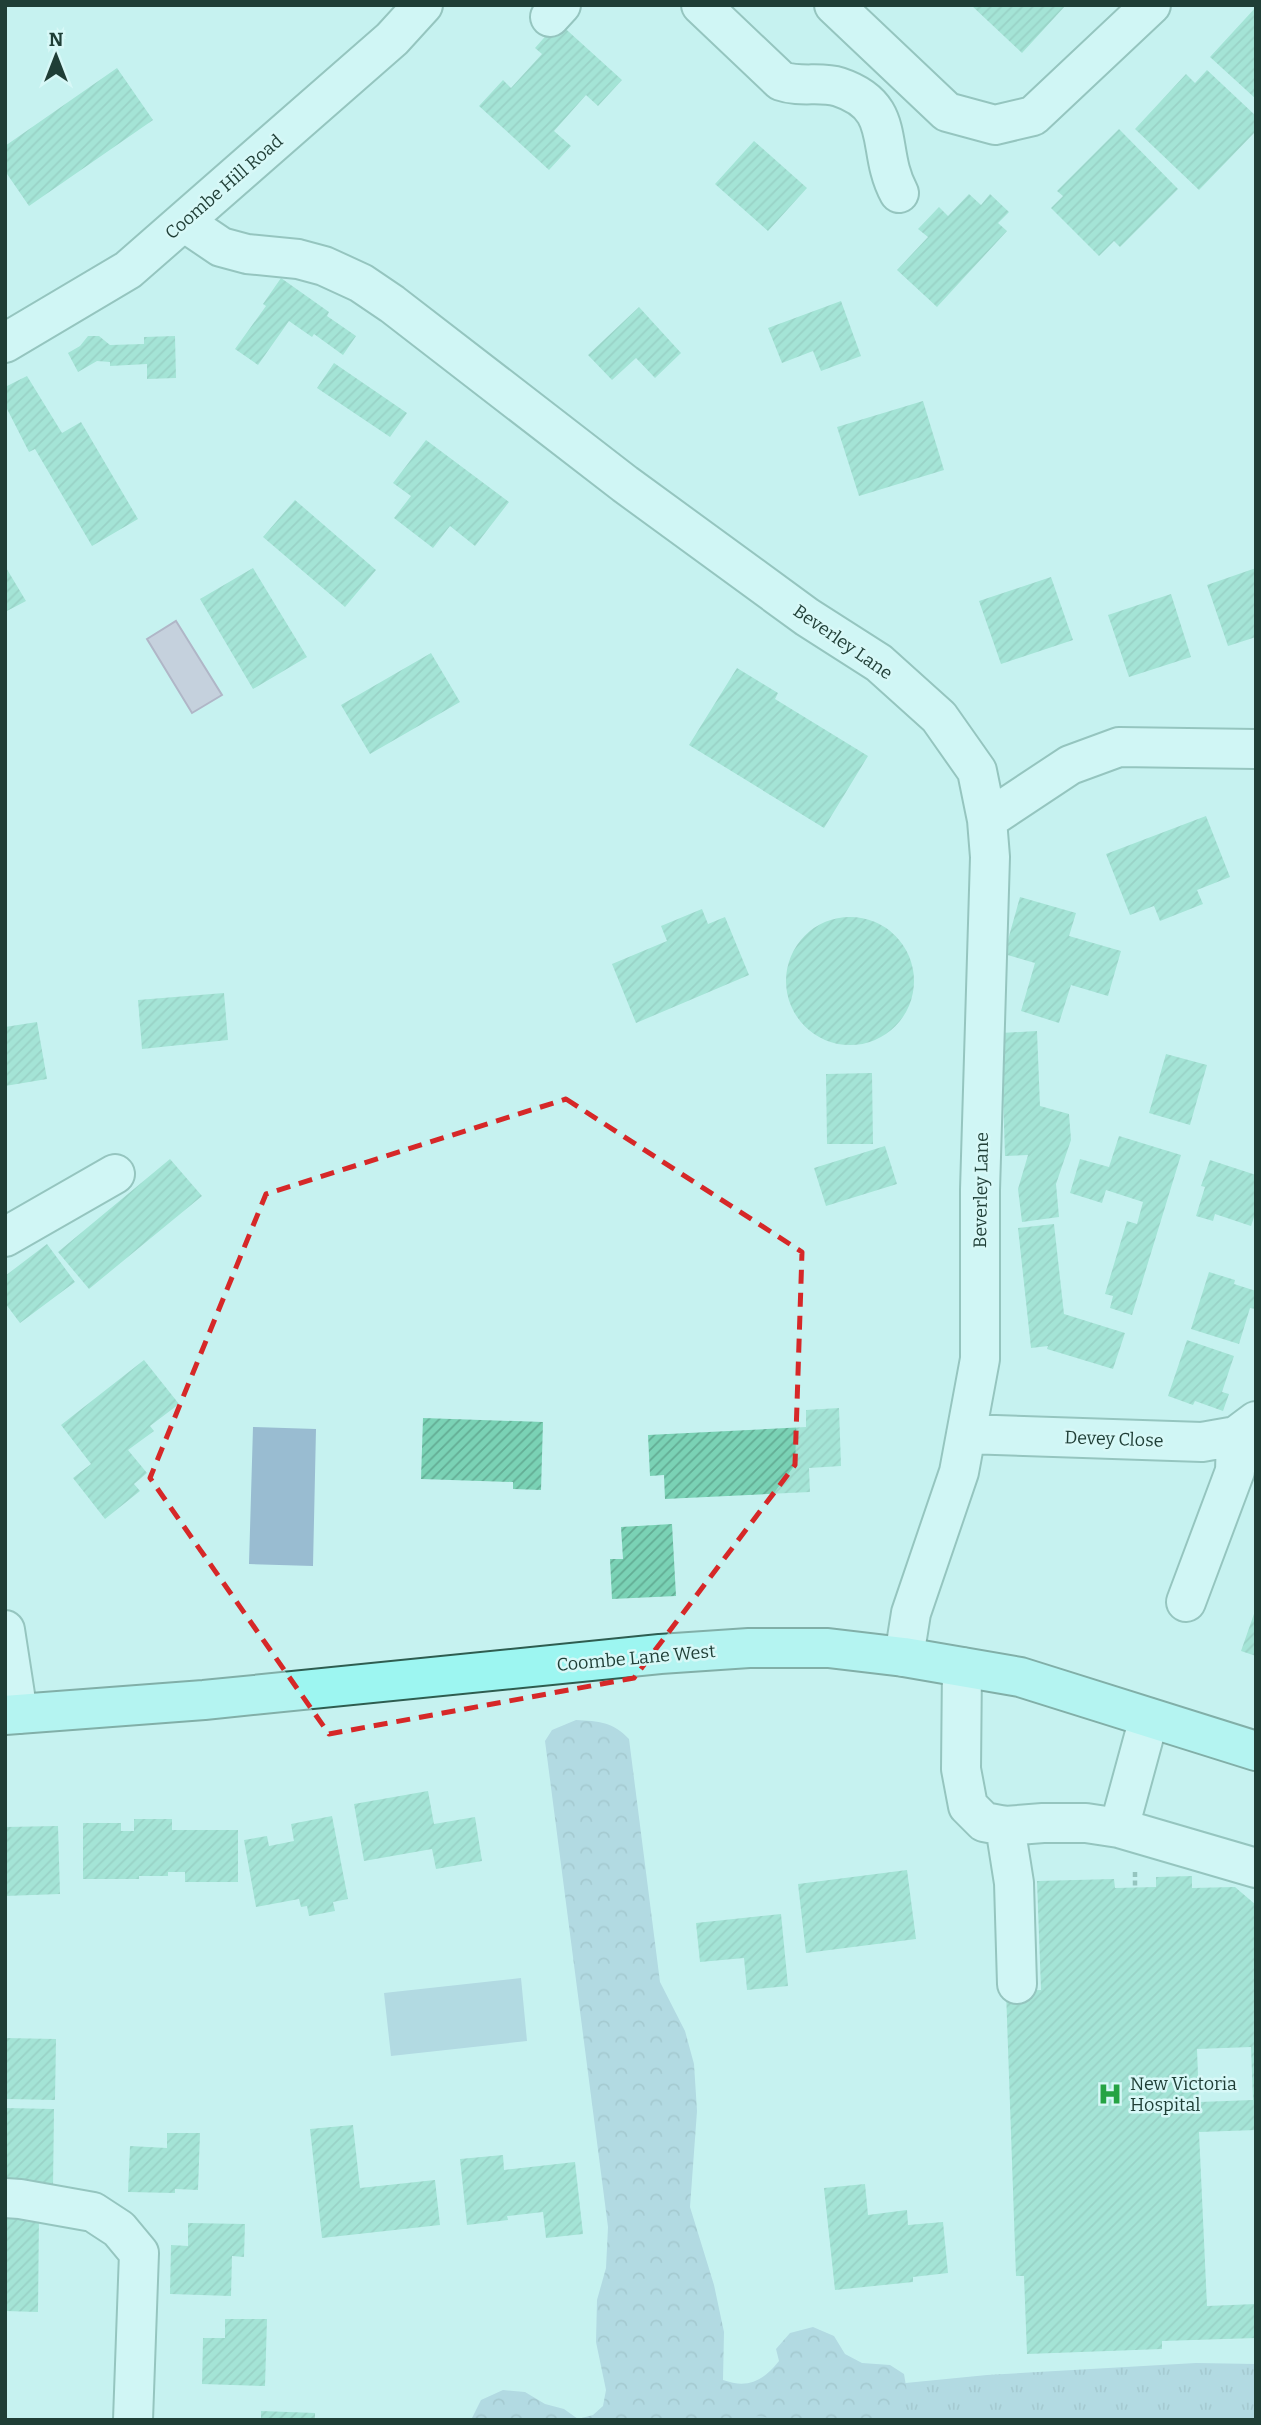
<svg xmlns="http://www.w3.org/2000/svg" width="1261" height="2425" font-family="Bitter,serif">
  <style>
    .grass { fill: url(#grass-tufts) }
    .forest { fill: url(#forest-crowns) }
    .pitch { fill: #99bcd1 }
    .water { fill: #c4a8c5; stroke: #946e94; stroke-width: 2 }
    .building { fill: url(#building-hatch); fill-rule: evenodd }
    .lines { fill: none; stroke-linecap: round; stroke-linejoin: round }
    .minor-casing { stroke: #5a8f84; stroke-width: 42 }
    .major-casing { stroke: #2e5d50; stroke-width: 42 }
    .path { stroke: #5a8f84; stroke-width: 4.5; stroke-dasharray: 5 3.5; stroke-linecap: butt }
    .minor { stroke: #dbfbfa; stroke-width: 38 }
    .major { stroke: #9df6f1; stroke-width: 38 }
    .marked { fill: none; stroke: #d62828; stroke-width: 5; stroke-dasharray: 14 9; stroke-linejoin: round }
    .labels { text-anchor: middle; dominant-baseline: central; stroke-width: 5; stroke-linejoin: round; paint-order: stroke }
    .street-label { font-size: 18px; fill: #1f3e36; stroke: #d7f8f7 }
    .poi-label { font-size: 18px; fill: #1f3e36; stroke: #d7f8f7; text-anchor: start }
  </style>
  <defs>
    <pattern id="grass-tufts" width="24" height="20" patternUnits="userSpaceOnUse" patternTransform="scale(1.75)"><rect width="24" height="20" fill="#99bcd1"/><path d="M3 7l-1-3M5 7V3M7 7l1-3M15 17l-1-3M17 17v-4M19 17l1-3" fill="none" stroke="#7c9aaa"/></pattern>
    <pattern id="forest-crowns" width="20" height="18" patternUnits="userSpaceOnUse" patternTransform="scale(1.75)"><rect width="20" height="18" fill="#99bcd1"/><path d="M2 6a3 3 0 1 1 6 0M12 15a3 3 0 1 1 6 0" fill="none" stroke="#7c9aaa"/></pattern>
    <pattern id="building-hatch" width="6" height="6" patternUnits="userSpaceOnUse" patternTransform="scale(1.75)"><rect width="6" height="6" fill="#7ad2b5"/><path d="M-1 1l2-2M0 6l6-6M5 7l2-2" fill="none" stroke="#63ac94"/></pattern>
  </defs>
  <rect width="100%" height="100%" fill="#c6f2f0"/>
  <path class="grass" d="M 1196,2363 L 1256,2364 L 1256,2420 L 702,2420 L 875,2386 L 987,2375 Z"/>
  <path class="forest" d="M 576,1720 C 599,1721 613,1722 629,1739 L 660,1982 L 685,2031 L 694,2064 L 697,2111 L 690,2207 L 714,2285 L 724,2332 L 723,2380 C 748,2389 763,2381 779,2361 L 776,2349 L 790,2333 L 813,2327 L 834,2336 L 845,2354 L 862,2363 L 890,2365 L 904,2374 L 907,2392 L 900,2410 L 884,2420 L 781,2420 L 759,2416 L 724,2420 L 471,2420 L 481,2400 L 503,2390 L 525,2392 L 545,2404 L 564,2409 L 578,2419 L 593,2415 L 603,2406 L 606,2390 L 596,2342 L 597,2300 L 606,2268 L 608,2227 L 545,1741 L 552,1730 Z"/>
  <path class="pitch" d="M 253,1427 L 316,1429 L 313,1566 L 249,1564 Z
    M 521,1978 L 527,2041 L 391,2056 L 384,1993 Z"/>
  <path class="water" d="M 176,621 L 222,695 L 192,713 L 147,639 Z"/>
  <path class="building" d="M 971,5 L 1066,5 L 1022,53 Z
    M 1256,7 L 1256,99 L 1210,57 Z
    M 558,22 L 622,80 L 598,106 L 586,95 L 554,131 L 571,146 L 549,170 L 479,106 L 503,80 L 511,88 L 542,54 L 535,48 Z
    M 117,68 L 153,120 L 29,206 L 5,171 L 5,146 Z
    M 1207,70 L 1256,116 L 1256,131 L 1199,190 L 1135,129 L 1186,74 L 1195,83 Z
    M 1119,129 L 1178,189 L 1120,247 L 1114,241 L 1099,256 L 1051,208 L 1063,196 L 1057,191 Z
    M 754,141 L 807,188 L 768,231 L 715,184 Z
    M 969,194 L 981,205 L 990,194 L 1009,212 L 998,223 L 1007,231 L 937,307 L 897,270 L 928,237 L 918,229 L 939,207 L 948,216 Z
    M 281,278 L 329,312 L 327,316 L 356,336 L 343,355 L 314,334 L 312,337 L 289,321 L 258,365 L 235,349 L 266,306 L 263,304 Z
    M 841,301 L 861,356 L 821,371 L 813,351 L 782,363 L 768,328 Z
    M 639,307 L 681,353 L 655,378 L 636,358 L 612,380 L 588,355 Z
    M 88,336 L 99,336 L 110,345 L 144,344 L 144,337 L 175,336 L 176,378 L 147,379 L 147,364 L 110,366 L 110,362 L 97,361 L 78,372 L 68,353 L 80,346 Z
    M 334,363 L 407,413 L 390,437 L 317,388 Z
    M 27,376 L 62,433 L 81,422 L 138,519 L 92,546 L 35,449 L 29,452 L 5,405 L 5,387 Z
    M 923,401 L 944,470 L 859,496 L 837,427 Z
    M 426,440 L 509,502 L 475,546 L 450,526 L 433,548 L 394,518 L 411,496 L 393,483 Z
    M 295,500 L 376,570 L 345,607 L 263,537 Z
    M 5,566 L 26,601 L 5,612 Z
    M 253,568 L 307,657 L 253,689 L 200,599 Z
    M 1256,568 L 1256,637 L 1228,646 L 1207,585 Z
    M 1051,577 L 1073,640 L 1001,664 L 979,601 Z
    M 1171,594 L 1191,657 L 1129,677 L 1108,615 Z
    M 431,653 L 460,702 L 370,754 L 341,705 Z
    M 737,668 L 778,693 L 775,699 L 868,756 L 824,828 L 689,745 Z
    M 1206,816 L 1230,877 L 1197,890 L 1203,904 L 1160,921 L 1154,906 L 1130,915 L 1106,854 Z
    M 1020,897 L 1076,913 L 1069,936 L 1121,951 L 1108,996 L 1071,985 L 1059,1023 L 1021,1011 L 1035,963 L 1004,954 Z
    M 702,909 L 708,924 L 725,917 L 749,975 L 636,1023 L 612,964 L 667,941 L 661,926 Z
    M786 981a64 64 0 1 1 128 0a64 64 0 1 1-128 0Z
    M 224,993 L 228,1040 L 142,1049 L 138,1000 Z
    M 37,1022 L 47,1079 L 5,1086 L 5,1027 Z
    M 1037,1031 L 1040,1106 L 1069,1114 L 1071,1140 L 1056,1184 L 1059,1217 L 1022,1222 L 1018,1189 L 1028,1155 L 1005,1156 L 1001,1033 Z
    M 1166,1054 L 1207,1065 L 1190,1125 L 1149,1113 Z
    M 872,1073 L 873,1144 L 827,1144 L 826,1074 Z
    M 1119,1136 L 1181,1155 L 1132,1315 L 1110,1308 L 1113,1296 L 1105,1294 L 1127,1221 L 1137,1224 L 1143,1202 L 1106,1190 L 1102,1203 L 1070,1193 L 1080,1159 L 1109,1167 Z
    M 885,1146 L 897,1184 L 826,1206 L 814,1168 Z
    M 170,1159 L 202,1196 L 89,1289 L 58,1252 Z
    M 1210,1160 L 1256,1175 L 1256,1211 L 1251,1226 L 1215,1214 L 1213,1221 L 1196,1216 L 1205,1187 L 1201,1186 Z
    M 1054,1224 L 1064,1314 L 1125,1333 L 1113,1369 L 1047,1349 L 1048,1346 L 1031,1348 L 1018,1228 Z
    M 47,1244 L 75,1282 L 20,1323 L 5,1303 L 5,1276 Z
    M 1209,1272 L 1235,1280 L 1234,1284 L 1256,1291 L 1256,1309 L 1250,1308 L 1239,1344 L 1191,1329 Z
    M 1187,1340 L 1234,1356 L 1222,1392 L 1229,1394 L 1223,1411 L 1195,1401 L 1193,1405 L 1168,1396 Z
    M 144,1360 L 179,1404 L 150,1426 L 154,1431 L 128,1450 L 147,1473 L 134,1484 L 140,1491 L 105,1519 L 73,1478 L 91,1464 L 61,1425 Z
    M 839,1408 L 841,1466 L 809,1468 L 810,1492 L 665,1499 L 664,1475 L 650,1476 L 648,1435 L 806,1427 L 806,1410 Z
    M 423,1418 L 543,1422 L 541,1490 L 513,1489 L 513,1482 L 421,1479 Z
    M 672,1524 L 676,1596 L 612,1599 L 610,1559 L 623,1559 L 621,1527 Z
    M 1255,1611 L 1256,1612 L 1256,1656 L 1241,1651 Z
    M 428,1791 L 434,1824 L 475,1817 L 482,1861 L 436,1869 L 432,1849 L 364,1861 L 354,1804 Z
    M 332,1816 L 348,1899 L 333,1902 L 335,1911 L 309,1916 L 307,1906 L 301,1907 L 299,1899 L 256,1907 L 244,1840 L 267,1836 L 269,1846 L 294,1841 L 291,1824 Z
    M 134,1819 L 172,1819 L 172,1830 L 238,1830 L 238,1882 L 185,1882 L 185,1872 L 168,1872 L 168,1876 L 139,1876 L 139,1879 L 83,1879 L 83,1823 L 121,1823 L 121,1831 L 134,1831 Z
    M 58,1826 L 60,1894 L 5,1896 L 5,1827 Z
    M 907,1870 L 916,1939 L 806,1953 L 798,1884 Z
    M 1192,1876 L 1192,1888 L 1235,1887 L 1256,1905 L 1256,2130 L 1199,2132 L 1207,2306 L 1256,2304 L 1256,2338 L 1162,2341 L 1162,2349 L 1027,2354 L 1024,2276 L 1016,2276 L 1006,1991 L 1041,1990 L 1037,1881 L 1114,1879 L 1115,1888 L 1156,1887 L 1156,1877 ZM 1251,2047 L 1253,2100 L 1199,2102 L 1197,2049 Z
    M 781,1914 L 788,1986 L 747,1990 L 744,1958 L 700,1962 L 696,1923 Z
    M 5,2038 L 56,2039 L 55,2100 L 5,2099 Z
    M 5,2108 L 54,2109 L 53,2189 L 5,2188 Z
    M 353,2125 L 360,2188 L 435,2180 L 440,2225 L 322,2238 L 310,2129 Z
    M 167,2133 L 200,2133 L 198,2190 L 175,2189 L 175,2193 L 128,2192 L 130,2146 L 167,2148 Z
    M 503,2155 L 504,2170 L 575,2162 L 583,2234 L 546,2238 L 543,2212 L 507,2216 L 508,2220 L 467,2225 L 460,2159 Z
    M 865,2184 L 868,2215 L 907,2210 L 908,2225 L 943,2222 L 948,2273 L 913,2277 L 913,2282 L 835,2290 L 824,2188 Z
    M 5,2212 L 39,2213 L 38,2312 L 5,2311 Z
    M 188,2223 L 245,2224 L 244,2257 L 232,2256 L 231,2296 L 170,2294 L 171,2245 L 188,2246 Z
    M 225,2319 L 267,2319 L 265,2386 L 202,2384 L 203,2338 L 225,2338 Z
    M 261,2411 L 315,2413 L 315,2420 L 261,2420 Z"/>
  <g class="lines">
    <g class="minor-casing">
      <path id="minor" d="M 701,5 L 781,81 C 801,88 820,81 839,87 C 899,107 875,149 899,193
        M 834,5 L 947,112 L 995,125 L 1033,116 L 1151,5
        M 550,17 L 561,5
        M 184,222 L 221,247 L 247,254 L 298,259 L 324,266 L 361,283 L 392,304 L 625,484 L 807,617 L 879,663 L 939,717 L 977,771 L 987,820 L 990,857 L 980,1190 L 980,1359 L 959,1472 L 911,1613 L 904,1657
        M 5,343 L 128,270 L 392,39 L 423,5
        M 987,820 L 1070,765 L 1119,747 L 1256,749
        M 5,1237 L 115,1174
        M 966,1434 L 1202,1442 L 1236,1436 L 1256,1421
        M 1186,1602 L 1235,1471 L 1236,1436
        M 5,1630 L 18,1714
        M 962,1667 L 961,1769 L 968,1806 L 984,1822 L 1005,1826 L 1043,1823 L 1086,1823 L 1119,1828 L 1256,1868
        M 1005,1826 L 1014,1883 L 1017,1984
        M 1119,1828 L 1149,1718
        M 5,2198 L 20,2199 L 93,2212 L 119,2229 L 139,2253 L 133,2420"/>
    </g>
    <g class="major-casing">
      <path id="major" d="M 5,1715 L 204,1700 L 660,1654 L 749,1648 L 828,1648 L 904,1657 L 1020,1677 L 1256,1751"/>
    </g>
    <path class="path" d="M 1135,1872 L 1135,1888"/>
    <use href="#minor" class="minor"/>
    <use href="#major" class="major"/>
  </g>
  <path d="M0 0H1261V2425H0ZM 566,1099 L 802,1252 L 795,1465 L 634,1678 L 329,1734 L 150,1478 L 266,1194 Z" fill="#c6f2f0" fill-opacity=".55" fill-rule="evenodd"/>
  <path class="marked" d="M 566,1099 L 802,1252 L 795,1465 L 634,1678 L 329,1734 L 150,1478 L 266,1194 Z"/>
  <defs>
    <g id="hospital-bare" transform="scale(1.89)"><path d="M-5-5h3v3.5h4V-5h3V5h-3V1.5h-4V5h-3Z" fill="#25a344" stroke="#d7f8f7" stroke-width="2.5" paint-order="stroke"/></g>
  </defs>
  <g fill-rule="evenodd">
    <use href="#hospital-bare" x="1110" y="2094"/>
  </g>
  <g class="labels">
    <g class="street-label">
      <text transform="translate(224 187) rotate(-41)">Coombe Hill Road</text>
      <text transform="translate(843 642) rotate(35)">Beverley Lane</text>
      <text transform="translate(981 1190) rotate(-89)">Beverley Lane</text>
      <text transform="translate(1114 1439) rotate(2)">Devey Close</text>
      <text transform="translate(636 1658) rotate(-5)">Coombe Lane West</text>
    </g>
    <g class="poi-label">
      <text x="1130" y="2084">New Victoria<tspan x="1130" dy="21">Hospital</tspan></text>
    </g>
  </g>
  <rect width="1261" height="2425" fill="none" stroke="#1f3e36" stroke-width="14"/>
  <g transform="translate(56 56)" stroke="#d7f8f7" stroke-width="5" paint-order="stroke">
  <path d="M0-5L12 26L0 18L-12 26Z" fill="#1f3e36"/>
  <text y="-10" font-size="19" font-weight="bold" text-anchor="middle" fill="#1f3e36">N</text>
  </g>
</svg>
